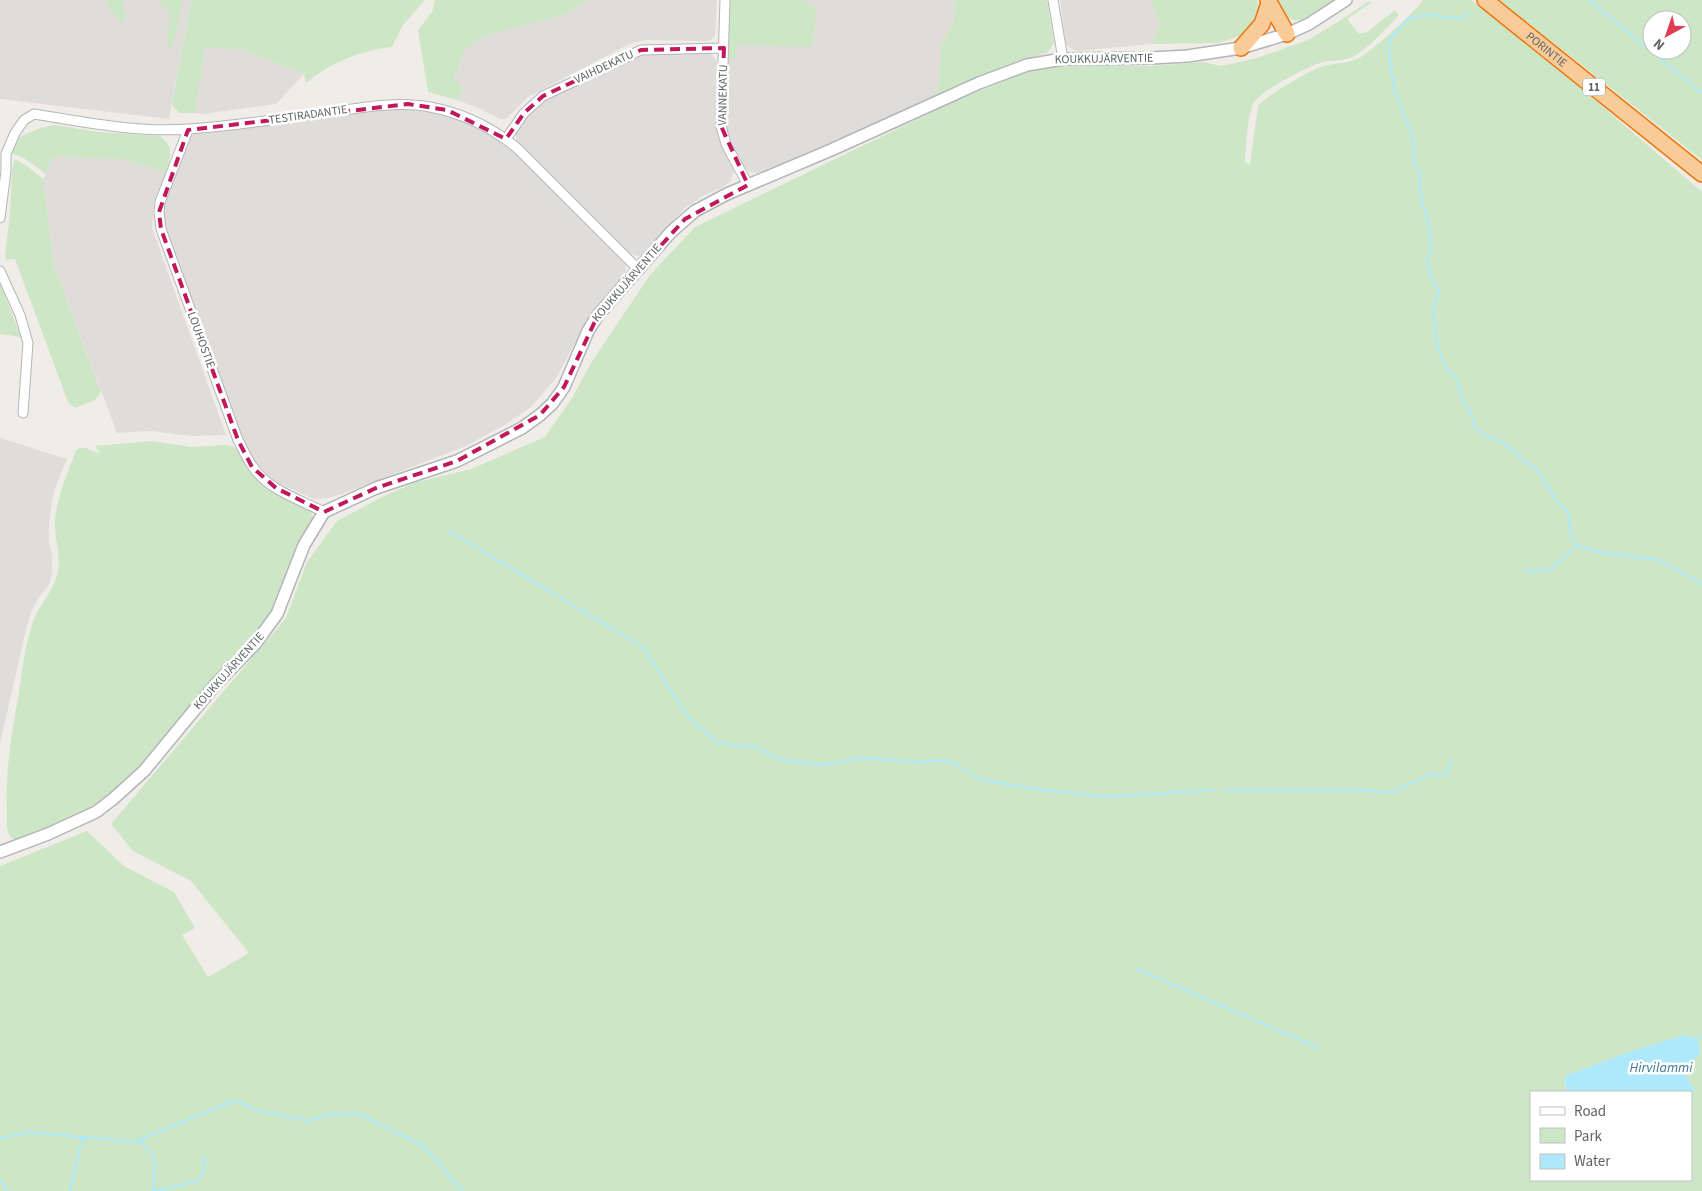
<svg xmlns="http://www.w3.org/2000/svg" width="1702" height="1191" font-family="'Source Sans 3',sans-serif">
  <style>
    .industrial { fill: #dfdcda }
    .green { fill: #cde6c6; fill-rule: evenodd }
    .water { fill: #aee9fb }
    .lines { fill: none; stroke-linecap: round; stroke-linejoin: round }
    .stream { stroke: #aee9fb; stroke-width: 2 }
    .street-casing { stroke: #b3b7b9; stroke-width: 11 }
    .secondary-casing { stroke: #b2b6b9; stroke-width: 14 }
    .highway-casing { stroke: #ed770c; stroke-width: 18 }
    .street { stroke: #fff; stroke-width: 9 }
    .secondary { stroke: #fff; stroke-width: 11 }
    .highway { stroke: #f8cb98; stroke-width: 15 }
    .marked { fill: none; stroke: #c2185b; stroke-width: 4; stroke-dasharray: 10 6; stroke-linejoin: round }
    .labels { text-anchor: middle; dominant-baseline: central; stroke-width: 5; stroke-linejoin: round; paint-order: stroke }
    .shield { fill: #fff; stroke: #8f9395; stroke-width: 1 }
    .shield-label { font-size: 11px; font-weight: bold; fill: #5f6567 }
    .street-label { font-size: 12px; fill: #5f6567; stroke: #fff }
    .water-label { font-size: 14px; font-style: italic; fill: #407a94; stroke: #fff }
  </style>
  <rect width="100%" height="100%" fill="#f0ede8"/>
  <path class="industrial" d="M 0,0 L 191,0 L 169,119 L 0,99 Z
    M 587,0 L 717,0 L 715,35 L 711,40 L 706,41 L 645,40 L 629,44 L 528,97 L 506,119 L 500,119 L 481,109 L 457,100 L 464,89 L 454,81 L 465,50 L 482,37 L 567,14 Z
    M 804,0 L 956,0 L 952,26 L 942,42 L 937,95 L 891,117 L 758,173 L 749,172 L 744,167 L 732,143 L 726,126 L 727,59 L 736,45 L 812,46 L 817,9 Z
    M 1060,0 L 1150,0 L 1160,26 L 1151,44 L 1077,51 L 1070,48 L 1066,44 Z
    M 205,48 L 242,49 L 304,74 L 276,104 L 203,114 L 195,113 Z
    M 651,53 L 709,53 L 716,59 L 717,63 L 716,125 L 720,141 L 734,171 L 730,182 L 723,187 L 701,197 L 685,208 L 644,254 L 638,256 L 626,252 L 519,145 L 516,140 L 516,134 L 518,128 L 531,113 L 545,101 L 636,57 Z
    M 399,109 L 423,111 L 450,116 L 474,126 L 498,141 L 518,156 L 620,258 L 625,264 L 626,269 L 625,275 L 586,321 L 557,377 L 531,407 L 506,424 L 466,446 L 342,494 L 327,498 L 314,499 L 274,481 L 253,460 L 245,444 L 164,227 L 162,212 L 164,201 L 191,136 L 194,134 L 373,110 Z
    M 52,157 L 122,159 L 166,172 L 154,202 L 152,228 L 226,435 L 191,436 L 151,431 L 117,433 L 54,265 L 43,179 L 46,175 Z
    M 0,438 L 67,459 L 54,491 L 52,503 L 49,524 L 49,543 L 52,554 L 52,573 L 49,585 L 39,597 L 32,610 L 27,625 L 0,744 Z"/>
  <path class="green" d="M 104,0 L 123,0 L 123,5 L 126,16 L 122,25 Z
    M 157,0 L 183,0 L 173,45 L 169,48 C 163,37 171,24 170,12 Z
    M 191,0 L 425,0 L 403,25 L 392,47 C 359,51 332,62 306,83 L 304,74 L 242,49 L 205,48 L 195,113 L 179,113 L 172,105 Z
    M 435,0 L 587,0 L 567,14 L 482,37 L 465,50 L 454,80 L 464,89 L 457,100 L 428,92 L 418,30 L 432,12 Z
    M 728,0 L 804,0 L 817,9 L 812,47 L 737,45 L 735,59 L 727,59 Z
    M 956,0 L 1047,0 L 1054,43 L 1047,53 L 1017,61 L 937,95 L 942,42 L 952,26 Z
    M 1150,0 L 1257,0 C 1262,13 1256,21 1250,32 L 1219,43 L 1151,44 L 1160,26 Z
    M 1276,0 L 1338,0 C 1328,8 1304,26 1290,19 C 1283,16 1279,6 1276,0 Z
    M 1423,0 L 1471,0 L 1566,75 L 1702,192 L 1702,1191 L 0,1191 L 0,866 L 87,831 L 124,866 L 174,892 L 195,928 L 182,935 L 208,977 L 249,953 L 191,881 L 133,851 L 111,824 L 286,618 L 307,562 L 337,521 L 382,497 L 414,483 L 471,469 L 545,437 L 572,398 L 591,363 L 650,275 L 695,227 L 953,102 L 1021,74 L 1038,68 L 1059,65 L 1151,66 L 1204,62 L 1220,66 L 1235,63 L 1257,58 L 1308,40 L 1341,20 L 1369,1 L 1371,3 L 1347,19 L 1359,34 L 1367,32 L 1395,10 L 1399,15 C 1386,28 1367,51 1350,58 C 1341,61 1332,60 1323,62 C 1309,66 1262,90 1254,102 C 1247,113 1246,149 1245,163 L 1250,164 L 1258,106 C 1265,96 1311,70 1323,66 C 1335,63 1346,64 1357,59 C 1369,54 1416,11 1423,0 ZM 1685,1035 L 1698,1039 L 1700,1053 L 1685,1073 L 1694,1090 L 1691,1099 L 1691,1180 L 1531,1180 L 1531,1092 L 1566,1092 L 1565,1076 L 1629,1052 Z
    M 1499,0 L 1702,0 L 1702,160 L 1503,3 ZM 1652,20 L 1682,20 L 1682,50 L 1652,50 Z
    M 54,125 L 99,132 L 160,136 C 174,146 171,158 166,172 L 122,159 L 52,157 L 46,175 C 35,165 25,157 10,153 L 17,138 L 40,128 Z
    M 15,159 L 27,166 L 43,179 L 54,265 L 101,392 L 95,400 L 75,408 L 68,402 L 15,259 L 6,260 L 5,256 L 10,214 L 12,170 Z
    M 0,283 L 21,337 L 0,334 Z
    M 152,441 L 191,447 L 226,445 L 234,447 L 239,451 L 249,468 L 312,512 L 313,520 C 291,545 289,581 273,610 C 257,639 230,660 209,684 C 186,710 166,739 142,764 C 113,795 79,817 39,833 C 33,835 17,844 11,837 C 6,832 7,823 7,816 C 5,773 11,735 19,693 C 22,670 25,647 32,625 C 37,607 52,594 57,575 C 62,557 54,539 55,520 C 57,496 68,473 76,450 C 86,444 90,452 100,453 L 95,446 Z"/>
  <path class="water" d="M 1685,1035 L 1698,1039 L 1700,1053 L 1685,1073 L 1694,1090 L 1691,1099 L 1691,1092 L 1566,1092 L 1565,1076 L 1629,1052 Z"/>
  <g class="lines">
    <path class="stream" d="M 1589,0 L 1702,93
      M 1468,13 L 1461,19 L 1432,15 L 1410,17 L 1389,40 L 1389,58 L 1392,64 L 1391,70 L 1395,92 L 1412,135 L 1415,165 L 1421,175 L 1419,184 L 1422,204 L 1427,216 L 1432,247 L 1427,260 L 1433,283 L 1439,290 L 1433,311 L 1437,347 L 1448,371 L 1456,378 L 1463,402 L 1468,407 L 1476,428 L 1485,436 L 1500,440 L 1517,455 L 1537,470 L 1558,503 L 1568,512 L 1571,537 L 1577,545 L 1598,552 L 1659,560 L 1702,584
      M 449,531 L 643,647 L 687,716 L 717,742 L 759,748 L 778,759 L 821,765 L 862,758 L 924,762 L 936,760 L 951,762 L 982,780 L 1042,790 L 1105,797 L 1214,790
      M 1526,572 L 1551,569 L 1577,545
      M 1226,790 L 1361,790 L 1390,793 L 1431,774 L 1438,776 L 1446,774 L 1453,759
      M 1137,969 L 1317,1047
      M 1698,1039 L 1702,1036
      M 0,1138 L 29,1132 L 133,1142 L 236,1100 L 253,1109 L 308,1121 L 328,1115 L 359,1114 L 424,1146 L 462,1191
      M 139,1140 C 161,1159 154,1165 153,1191
      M 0,1180 L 8,1191
      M 70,1191 L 82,1137
      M 155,1191 L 198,1181 L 203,1173 L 205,1156"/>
    <g class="street-casing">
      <path id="street" d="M 725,0 L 721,126 L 726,144 L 748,185
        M 1053,0 L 1063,59
        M 188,130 L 160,202 L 159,212 L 161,229 L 238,440 C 243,449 247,459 253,467 C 268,490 301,500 324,512
        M 506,139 L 524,113 L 543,96 L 641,50 L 724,48
        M 0,218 L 6,171 L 6,154 L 15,133 L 24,120 L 34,114 C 85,122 137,133 189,129 C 236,126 284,118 332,112 C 364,107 398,101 430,107 C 462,113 493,128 518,149 L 638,269
        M 0,271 L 20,315 L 28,343 L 23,413"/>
    </g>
    <g class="secondary-casing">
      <path id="secondary" d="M 0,852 L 48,834 L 96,812 L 113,799 L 144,771 L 215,685 L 255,644 L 277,614 L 304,545 L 324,512 L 376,488 L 457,461 L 522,428 L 540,415 L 552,404 L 564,387 L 588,331 L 598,315 L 671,232 L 695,211 L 727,194 L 831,150 L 979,83 L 1027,65 L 1063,59 L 1151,58 L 1187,56 L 1241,48 L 1287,34 L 1309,24 L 1346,0"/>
    </g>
    <g class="highway-casing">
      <g id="highway">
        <path d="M 1268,0 L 1287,34"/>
        <path id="s1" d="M 1485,0 L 1702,174"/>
        <path d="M 1241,48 L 1262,24 L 1269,3"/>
      </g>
    </g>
    <use href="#street" class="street"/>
    <use href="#secondary" class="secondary"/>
    <use href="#highway" class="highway"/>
  </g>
  <path class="marked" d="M 724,48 L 721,126 L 748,185 L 685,219 L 598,315 L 564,387 L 540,415 L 457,461 L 376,488 L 324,512 L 276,488 L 252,467 L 238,440 L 161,229 L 159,212 L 188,130 L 408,104 L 447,110 L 506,139 L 524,113 L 543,96 L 641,50 Z"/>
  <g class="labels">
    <rect class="shield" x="1583" y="78.5" width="22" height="17" rx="4"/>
    <g class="shield-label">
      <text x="1594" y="87">11</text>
    </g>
    <g class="street-label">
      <text stroke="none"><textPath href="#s1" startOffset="79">PORINTIE</textPath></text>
      <text transform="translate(1104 59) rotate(-1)">KOUKKUJÄRVENTIE</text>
      <text transform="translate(604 67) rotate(-25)">VAIHDEKATU</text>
      <text transform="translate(723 95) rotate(-89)">VANNEKATU</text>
      <text transform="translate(308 115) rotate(-8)">TESTIRADANTIE</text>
      <text transform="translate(627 283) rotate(-49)">KOUKKUJÄRVENTIE</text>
      <text transform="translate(201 340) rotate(70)">LOUHOSTIE</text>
      <text transform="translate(229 671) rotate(-48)">KOUKKUJÄRVENTIE</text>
    </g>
    <g class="water-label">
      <text x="1661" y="1068">Hirvilammi</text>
    </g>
  </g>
  <rect x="1530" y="1091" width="162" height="90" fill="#ffffff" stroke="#bfc1c2"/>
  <rect x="1540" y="1107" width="25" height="8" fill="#ffffff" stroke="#bfc1c2"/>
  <text x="1574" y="1116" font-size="15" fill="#5f6567">Road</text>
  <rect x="1540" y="1128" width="25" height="15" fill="#cde6c6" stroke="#bfc1c2"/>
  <text x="1574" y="1141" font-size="15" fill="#5f6567">Park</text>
  <rect x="1540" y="1154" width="25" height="15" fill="#aee9fb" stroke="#bfc1c2"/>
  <text x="1574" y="1166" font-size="15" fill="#5f6567">Water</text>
  <g transform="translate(1667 35) rotate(220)"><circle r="24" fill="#ffffff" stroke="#bfc1c2"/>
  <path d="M0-4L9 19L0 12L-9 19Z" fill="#e13d53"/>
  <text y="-8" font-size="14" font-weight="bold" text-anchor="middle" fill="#5f6567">N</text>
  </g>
</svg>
